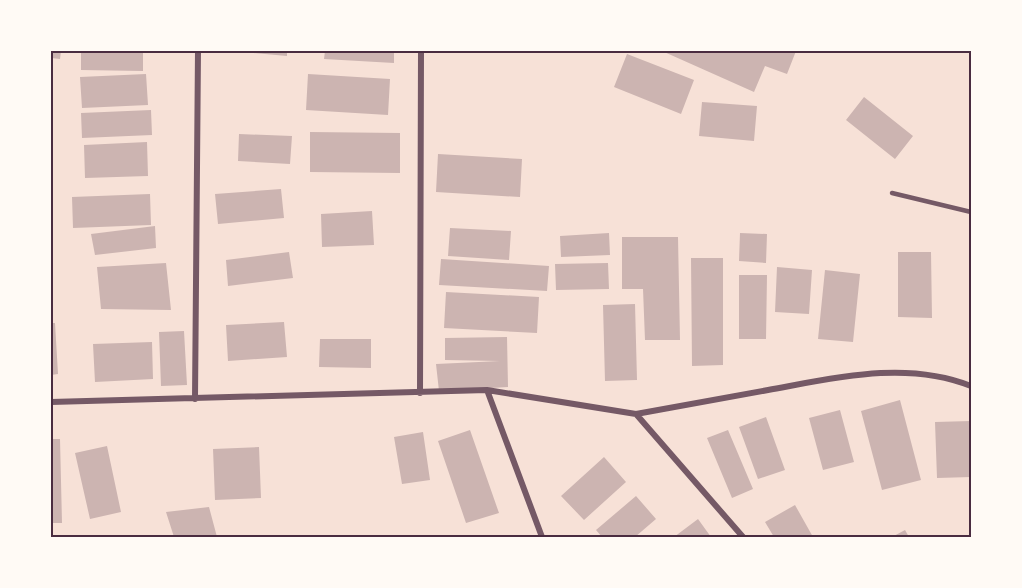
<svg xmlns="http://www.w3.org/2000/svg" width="1022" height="588" font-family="Inter,sans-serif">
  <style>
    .building { fill: #ccb4b1 }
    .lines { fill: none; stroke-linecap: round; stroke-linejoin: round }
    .service { stroke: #755966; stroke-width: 4.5 }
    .minor { stroke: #755966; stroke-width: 6 }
    .neatline { fill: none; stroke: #4a2c40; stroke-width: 2 }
  </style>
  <rect width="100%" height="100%" fill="#f7e1d7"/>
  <path class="building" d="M 51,51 L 61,51 L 60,59 L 51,58 Z
    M 81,51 L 143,51 L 143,71 L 81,70 Z
    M 231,51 L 287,51 L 287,56 Z
    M 325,51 L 394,51 L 394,63 L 324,59 Z
    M 662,51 L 796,51 L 787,74 L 765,66 L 754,92 Z
    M 627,54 L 694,80 L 681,114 L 614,87 Z
    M 146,74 L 148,105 L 82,108 L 80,77 Z
    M 308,74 L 390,79 L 388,115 L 306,110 Z
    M 864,97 L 913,136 L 895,159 L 846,120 Z
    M 702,102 L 757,106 L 754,141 L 699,136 Z
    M 151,110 L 152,135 L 82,138 L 81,113 Z
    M 310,132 L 400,133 L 400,173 L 310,172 Z
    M 239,134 L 292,136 L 290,164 L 238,161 Z
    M 147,142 L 148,176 L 85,178 L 84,145 Z
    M 438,154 L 522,159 L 520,197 L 436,192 Z
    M 281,189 L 284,218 L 218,224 L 215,194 Z
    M 150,194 L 151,225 L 73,228 L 72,197 Z
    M 372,211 L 374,245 L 322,247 L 321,214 Z
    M 155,226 L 156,248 L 95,255 L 91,234 Z
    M 450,228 L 511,231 L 509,260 L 448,256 Z
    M 609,233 L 610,255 L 561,257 L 560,236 Z
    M 740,233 L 767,234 L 766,263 L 739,261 Z
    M 622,237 L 678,237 L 680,340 L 645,340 L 643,289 L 622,289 Z
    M 289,252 L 293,278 L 228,286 L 226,260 Z
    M 898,252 L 931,252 L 932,318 L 898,317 Z
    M 691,258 L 723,258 L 723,365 L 692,366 Z
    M 441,259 L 549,266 L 547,291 L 439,285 Z
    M 166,263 L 171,310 L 101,309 L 97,267 Z
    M 608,263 L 609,289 L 556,290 L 555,264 Z
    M 777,267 L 812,270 L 809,314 L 775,312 Z
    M 825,270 L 860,274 L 853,342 L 818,339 Z
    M 739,275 L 767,275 L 766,339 L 739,339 Z
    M 446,292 L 539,297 L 537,333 L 444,328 Z
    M 635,304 L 637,380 L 605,381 L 603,305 Z
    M 284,322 L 287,357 L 228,361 L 226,325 Z
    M 51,323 L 55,323 L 58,374 L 51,375 Z
    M 184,331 L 187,385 L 161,386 L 159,332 Z
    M 507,337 L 508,387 L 439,391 L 436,364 L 500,361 L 445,360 L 445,338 Z
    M 320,339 L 371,339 L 371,368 L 319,367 Z
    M 152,342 L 153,379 L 95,382 L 93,344 Z
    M 900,400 L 921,480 L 882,490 L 861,411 Z
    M 840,410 L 854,462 L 823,470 L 809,418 Z
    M 766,417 L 785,470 L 758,479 L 739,427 Z
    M 971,421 L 971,477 L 937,478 L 935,422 Z
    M 470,430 L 499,513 L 466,523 L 438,441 Z
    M 728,430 L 753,489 L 732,498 L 707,438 Z
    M 423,432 L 430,480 L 402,484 L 394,437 Z
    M 51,439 L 60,439 L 62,523 L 51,523 Z
    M 107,446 L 121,512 L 90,519 L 75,453 Z
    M 259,447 L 261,498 L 215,500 L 213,449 Z
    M 604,457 L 626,482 L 584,520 L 561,496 Z
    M 636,496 L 656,519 L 635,537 L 602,537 L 596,530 Z
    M 795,505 L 813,537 L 774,537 L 765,522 Z
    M 209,507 L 217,537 L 174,537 L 166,512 Z
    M 698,519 L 711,537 L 674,537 Z
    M 905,530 L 909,537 L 892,537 Z"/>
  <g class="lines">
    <path class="service" d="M 892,193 L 971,212"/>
    <path class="minor" d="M 487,390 L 542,537
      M 420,393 L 421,51
      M 195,399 L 198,51
      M 51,402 L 487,390 L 636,414 L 743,537
      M 636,414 C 680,406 724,398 768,390 C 834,378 906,360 971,386"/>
  </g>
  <rect width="1022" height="588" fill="none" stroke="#fffaf5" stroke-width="105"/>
  <rect x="52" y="52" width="918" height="484" class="neatline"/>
</svg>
